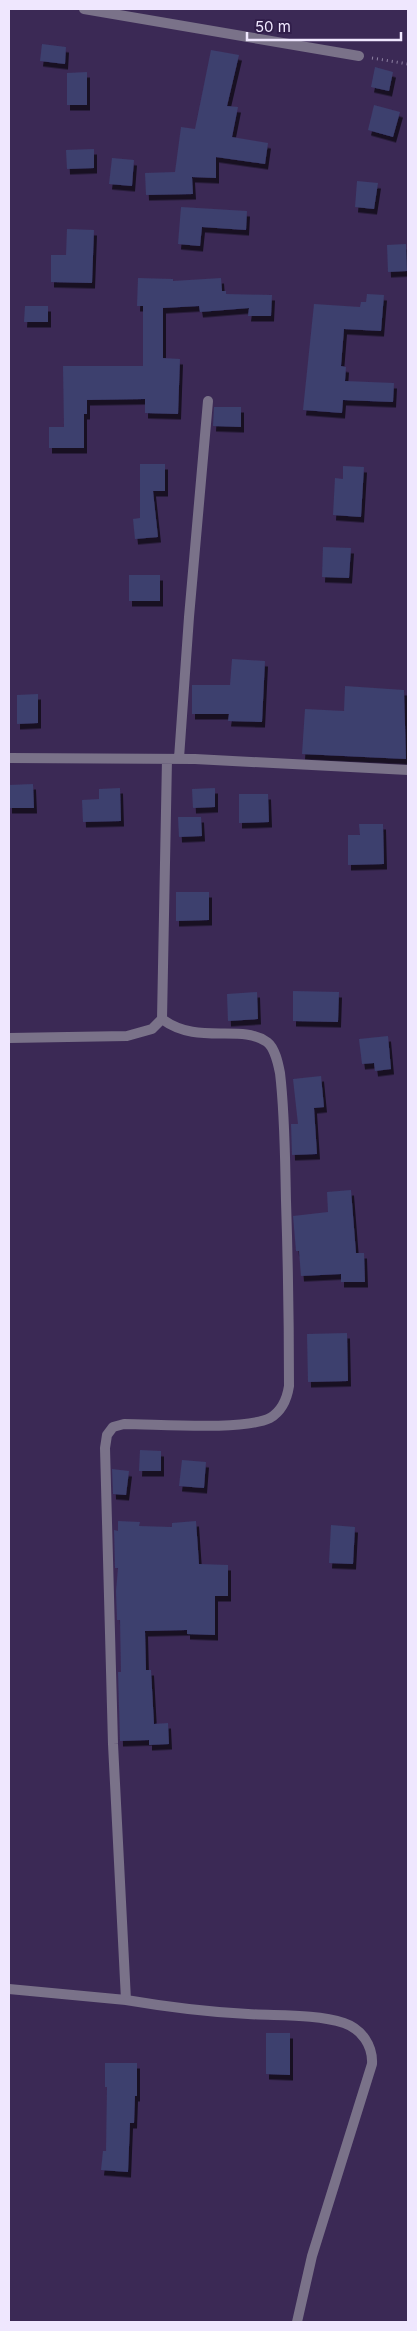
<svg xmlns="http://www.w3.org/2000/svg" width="417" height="2331" font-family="Inter,sans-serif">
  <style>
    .building { fill: #3d3f6e; filter: url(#shadow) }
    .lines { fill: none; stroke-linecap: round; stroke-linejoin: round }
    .path { stroke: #8e81a3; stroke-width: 3; stroke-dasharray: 1 4; stroke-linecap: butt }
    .minor { stroke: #7a7289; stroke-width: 10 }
  </style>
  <defs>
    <filter id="shadow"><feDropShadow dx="3" dy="5.5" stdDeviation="0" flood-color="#0009"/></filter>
  </defs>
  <rect width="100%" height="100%" fill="#3b2955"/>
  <path class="building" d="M 42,44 L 66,47 L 65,64 L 40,61 Z
    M 211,50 L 239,55 L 227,106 L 238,107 L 232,137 L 268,143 L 265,164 L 216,157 L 216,178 L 192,177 L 193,194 L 146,195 L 145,173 L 175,172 L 181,127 L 195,129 Z
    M 375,67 L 393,72 L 389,91 L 371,87 Z
    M 87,72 L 87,105 L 67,105 L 67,73 Z
    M 374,105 L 400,112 L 393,137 L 368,130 Z
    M 94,149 L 94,168 L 67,169 L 66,150 Z
    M 112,158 L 134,160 L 132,186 L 109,184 Z
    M 357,181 L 378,183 L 374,209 L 355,207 Z
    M 181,207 L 247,211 L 246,230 L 202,227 L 200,246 L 178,244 Z
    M 67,229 L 94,230 L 92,283 L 51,282 L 51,255 L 66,255 Z
    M 406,244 L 407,271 L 388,272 L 387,245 Z
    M 138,278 L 173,279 L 173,281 L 221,278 L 222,291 L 226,291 L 226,294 L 272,295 L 271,316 L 248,316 L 249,308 L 200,312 L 199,306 L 163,308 L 163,358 L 180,359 L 178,414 L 145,413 L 145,399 L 87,400 L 87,414 L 84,414 L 84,448 L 49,448 L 49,427 L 64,427 L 63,366 L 143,366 L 143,306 L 137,306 Z
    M 367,294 L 384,295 L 381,331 L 344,329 L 341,366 L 346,367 L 345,381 L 394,383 L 393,402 L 343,400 L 342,413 L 303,410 L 314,304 L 360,307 L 361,302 L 366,302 Z
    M 25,306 L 48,306 L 48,322 L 24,322 Z
    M 214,407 L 241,407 L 241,427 L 213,426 Z
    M 140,464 L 165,464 L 165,491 L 153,491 L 158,537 L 135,539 L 133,519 L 140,518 Z
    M 343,466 L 364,467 L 361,517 L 333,515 L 335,478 L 343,479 Z
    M 323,547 L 351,548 L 349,578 L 322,577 Z
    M 129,575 L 160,575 L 160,601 L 129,601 Z
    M 232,659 L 265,661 L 262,722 L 228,721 L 229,714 L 192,714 L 192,685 L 230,685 Z
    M 345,686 L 404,690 L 406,759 L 302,754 L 305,709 L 344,711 Z
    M 38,694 L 38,723 L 17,724 L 17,695 Z
    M 33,784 L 34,808 L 9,808 L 9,785 Z
    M 120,788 L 121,821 L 83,822 L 82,800 L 99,799 L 99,789 Z
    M 215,788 L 215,807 L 193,808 L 192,789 Z
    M 239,794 L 268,794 L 269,822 L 239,823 Z
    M 178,817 L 201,817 L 202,836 L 179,837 Z
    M 359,824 L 383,824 L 384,864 L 348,865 L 348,835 L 360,835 Z
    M 176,892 L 209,892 L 209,920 L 176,921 Z
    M 293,991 L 339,992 L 338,1022 L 293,1021 Z
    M 257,992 L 258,1019 L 228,1021 L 227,994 Z
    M 388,1036 L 391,1069 L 375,1071 L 374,1063 L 362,1064 L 359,1039 Z
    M 321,1076 L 324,1107 L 314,1108 L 317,1154 L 292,1155 L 291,1124 L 298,1124 L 293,1079 Z
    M 351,1190 L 356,1253 L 364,1253 L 365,1282 L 341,1282 L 341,1274 L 301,1276 L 299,1251 L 296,1251 L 293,1216 L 328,1212 L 327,1192 Z
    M 347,1333 L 348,1381 L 308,1382 L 307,1334 Z
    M 140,1450 L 161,1451 L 161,1471 L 139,1471 Z
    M 182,1460 L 206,1462 L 204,1488 L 179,1486 Z
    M 112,1469 L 129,1471 L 126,1495 L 113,1494 Z
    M 118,1521 L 140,1522 L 139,1526 L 172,1527 L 172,1523 L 196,1521 L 199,1564 L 228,1565 L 228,1596 L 215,1596 L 215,1635 L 187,1634 L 187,1630 L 145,1631 L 146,1670 L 151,1670 L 154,1724 L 168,1723 L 169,1744 L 149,1745 L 149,1740 L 120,1741 L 118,1672 L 121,1672 L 120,1620 L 117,1620 L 116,1591 L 118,1568 L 115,1568 L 114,1530 L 118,1531 Z
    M 331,1525 L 355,1527 L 353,1564 L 329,1563 Z
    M 266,2033 L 290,2033 L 290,2075 L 266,2074 Z
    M 105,2063 L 137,2063 L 137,2096 L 135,2096 L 134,2123 L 130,2123 L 128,2172 L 101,2170 L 103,2151 L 106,2151 L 107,2087 L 105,2087 Z"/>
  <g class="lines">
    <path class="path" d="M 372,58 L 408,64"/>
    <path class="minor" d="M 84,9 L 359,56
      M 9,758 L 195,759 L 408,770
      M 179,758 L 189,617 L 208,401
      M 167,759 L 162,1019 C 198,1046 240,1023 267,1042 C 275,1048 278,1063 280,1073 C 285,1115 285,1158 286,1201 C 288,1263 289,1325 289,1386 C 287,1399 282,1411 270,1418 C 243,1431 158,1424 124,1424 L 113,1427 L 107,1435 L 105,1448 L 113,1744 L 126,2000 C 167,2007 207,2012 248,2014 C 277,2016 316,2014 344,2023 C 362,2029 373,2046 372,2064 L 312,2256 L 297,2322
      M 9,1038 L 127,1036 L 152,1029 L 162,1019
      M 9,1989 L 126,2000"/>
  </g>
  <rect width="417" height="2331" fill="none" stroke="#efe7fe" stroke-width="20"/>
  <path d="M247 32v8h154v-8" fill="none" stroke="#efe7fe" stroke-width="2.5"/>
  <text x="255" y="32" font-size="15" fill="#efe7fe" stroke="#311e4a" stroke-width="4" paint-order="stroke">50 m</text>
</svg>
